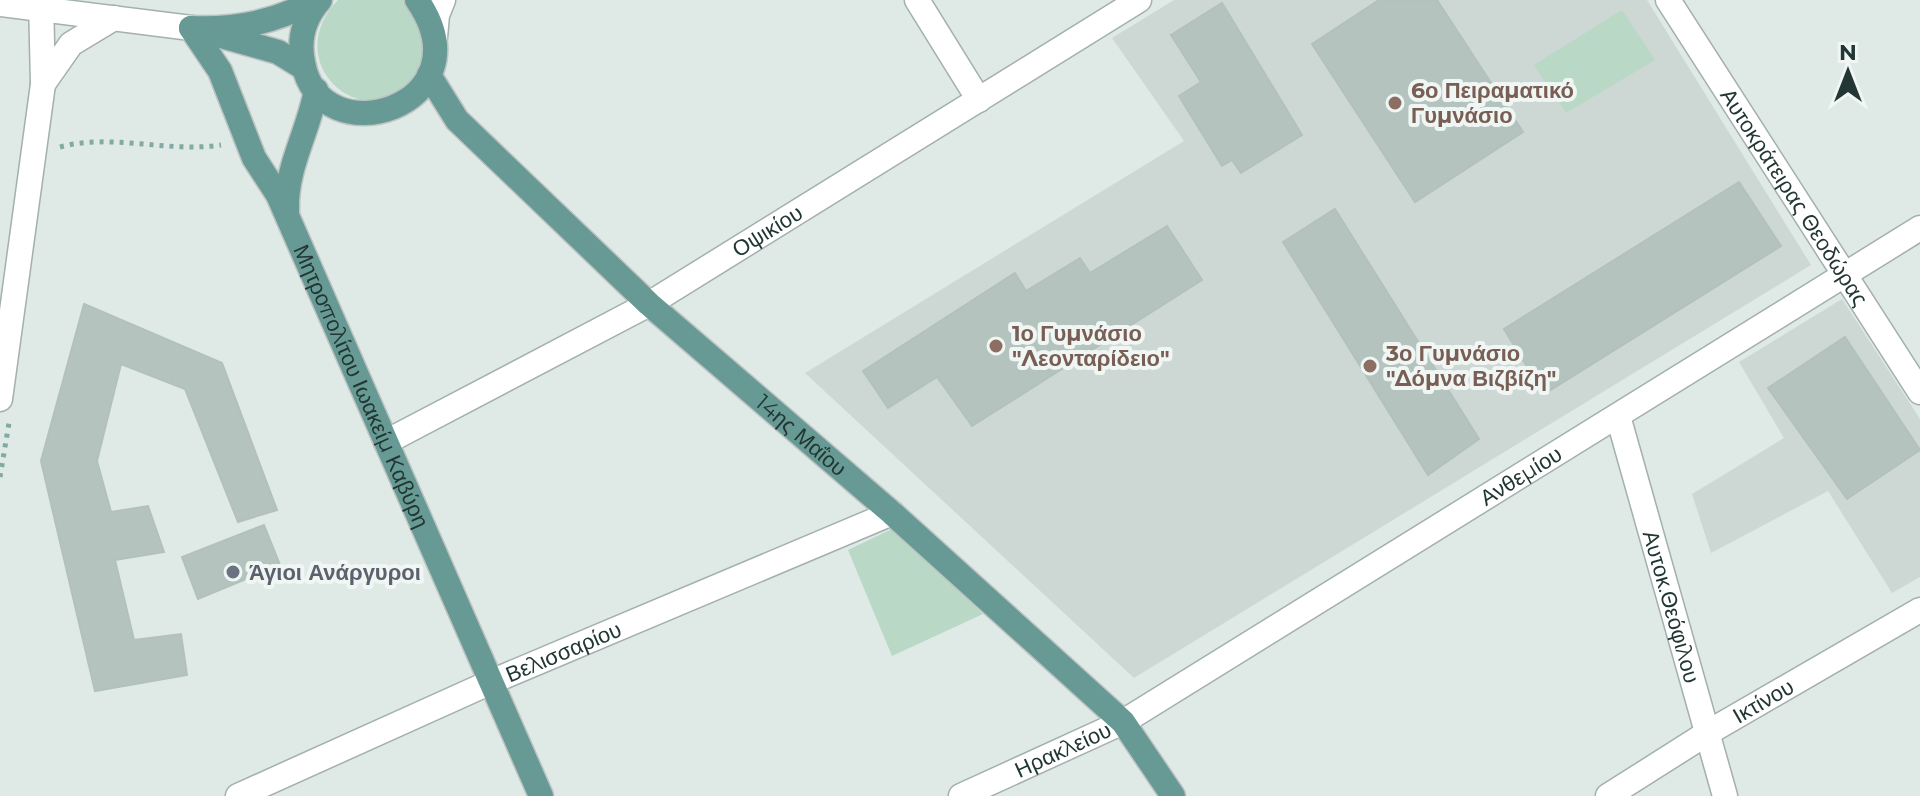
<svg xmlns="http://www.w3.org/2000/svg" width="1920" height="796" font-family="Montserrat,sans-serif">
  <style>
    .built { fill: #cdd8d5 }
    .green { fill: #b9d8c6 }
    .building { fill: #b5c3bf; stroke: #b2c1bd; stroke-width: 2 }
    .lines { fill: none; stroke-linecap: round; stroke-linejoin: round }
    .minor-casing { stroke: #a3b0ad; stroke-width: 27 }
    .major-casing { stroke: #bdc3c2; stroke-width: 27 }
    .path { stroke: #82a9a2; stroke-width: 5; stroke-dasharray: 4 6; stroke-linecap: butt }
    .minor { stroke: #fff; stroke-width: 24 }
    .major { stroke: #679a94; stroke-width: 24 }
    .education-dot { fill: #8d6e63; stroke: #eff6f3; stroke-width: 3 }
    .worship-dot { fill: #6b7280; stroke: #eff6f3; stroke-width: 3 }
    .labels { text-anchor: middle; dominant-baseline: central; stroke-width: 8; stroke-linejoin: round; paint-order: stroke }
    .education-label { font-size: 22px; font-weight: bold; fill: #785e54; stroke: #eff6f3; text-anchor: start }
    .street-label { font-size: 22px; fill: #223734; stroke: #eff6f3 }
    .worship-label { font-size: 22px; font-weight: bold; fill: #5b616d; stroke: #eff6f3; text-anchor: start }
  </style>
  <rect width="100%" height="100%" fill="#dfe9e6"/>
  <path class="built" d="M 1174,0 L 1647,0 L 1811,265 L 1134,678 L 805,373 L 1184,141 L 1112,38 Z
    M 1842,299 L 1920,419 L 1920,577 L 1892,593 L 1828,491 L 1711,553 L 1692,494 L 1784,438 L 1739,362 Z"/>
  <path class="green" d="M 338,0 L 408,0 L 430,47 C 426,57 422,74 415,82 C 360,137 279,61 338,0 Z
    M 1622,10 L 1655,60 L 1566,113 L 1534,65 Z
    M 894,528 L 983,614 L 892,656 L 848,550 Z"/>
  <path class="building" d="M 1379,0 L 1437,0 L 1523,132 L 1415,202 L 1312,44 Z
    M 1222,3 L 1302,135 L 1241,173 L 1232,160 L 1222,166 L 1179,96 L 1201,82 L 1171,35 Z
    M 1739,182 L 1781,246 L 1544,394 L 1504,329 Z
    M 1335,209 L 1479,439 L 1428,475 L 1283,242 Z
    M 1167,226 L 1202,280 L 972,426 L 937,377 L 888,408 L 863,371 L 1015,273 L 1026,291 L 1080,258 L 1090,273 Z
    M 84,304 L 222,363 L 277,510 L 238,522 L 185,389 L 121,364 L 97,461 L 111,512 L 148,506 L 164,552 L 115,560 L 134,640 L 181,634 L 187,675 L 95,691 L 41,461 Z
    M 1845,337 L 1920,450 L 1847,499 L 1768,388 Z
    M 264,525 L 280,565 L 198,599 L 182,557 Z"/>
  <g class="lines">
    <g class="minor-casing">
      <g id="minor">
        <path d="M 917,0 L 979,100"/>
        <path id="s1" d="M 1668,0 L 1920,392"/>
        <path d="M 0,4 L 191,28"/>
        <path d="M 435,37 L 437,15 L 443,0"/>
        <path d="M 43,84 L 71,44 L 114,18"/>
        <path d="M 0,399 L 43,84 L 41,0"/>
        <path id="s2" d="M 1618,416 L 1725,796"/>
        <path id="s3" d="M 386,442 L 649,304 L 1139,0"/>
        <path id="s4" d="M 238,796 L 491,682 L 892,513"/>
        <path id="s5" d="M 961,796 L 1123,722 L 1920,228"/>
        <path id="s6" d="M 1608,796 L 1709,732 L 1920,610"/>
      </g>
    </g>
    <g class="major-casing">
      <g id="major">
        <path d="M 320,0 C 304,18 298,38 303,62 C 319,159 490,106 417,0"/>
        <path id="s7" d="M 191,28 L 220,71 L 254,158 L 278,195 L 541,796"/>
        <path d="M 191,28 C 238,30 275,22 316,0"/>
        <path d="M 221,36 L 278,52 L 304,68"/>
        <path id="s8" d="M 429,75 L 457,120 L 649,304 L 892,513 L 1123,722 L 1173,796"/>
        <path d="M 287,211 C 285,168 309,131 316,90"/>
      </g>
    </g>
    <path class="path" d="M 60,147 C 111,133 168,153 221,145
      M 0,477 L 9,423"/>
    <use href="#minor" class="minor"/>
    <use href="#major" class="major"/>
  </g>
  <g class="education-dot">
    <circle cx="1395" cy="103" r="8"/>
    <circle cx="996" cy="346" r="8"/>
    <circle cx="1370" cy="366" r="8"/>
  </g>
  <circle class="worship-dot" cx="233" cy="572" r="8"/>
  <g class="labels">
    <g class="education-label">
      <text x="1411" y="90">6ο Πειραματικό<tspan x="1411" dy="25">Γυμνάσιο</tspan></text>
      <text x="1012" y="333">1ο Γυμνάσιο<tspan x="1012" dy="25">"Λεονταρίδειο"</tspan></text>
      <text x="1386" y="353">3ο Γυμνάσιο<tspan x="1386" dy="25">"Δόμνα Βιζβίζη"</tspan></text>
    </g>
    <g class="street-label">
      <text stroke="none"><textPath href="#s1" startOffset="234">Αυτοκράτειρας Θεοδώρας</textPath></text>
      <text stroke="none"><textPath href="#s3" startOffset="436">Οψικίου</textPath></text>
      <text stroke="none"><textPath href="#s7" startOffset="398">Μητροπολίτου Ιωακείμ Καβύρη</textPath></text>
      <text stroke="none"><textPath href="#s8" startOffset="520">14ης Μαΐου</textPath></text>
      <text stroke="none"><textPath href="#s5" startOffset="646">Ανθεμίου</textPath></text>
      <text stroke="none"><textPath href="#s2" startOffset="198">Αυτοκ.Θεόφιλου</textPath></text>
      <text stroke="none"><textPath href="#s4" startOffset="356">Βελισσαρίου</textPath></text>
      <text stroke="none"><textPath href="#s6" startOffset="182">Ικτίνου</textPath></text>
      <text stroke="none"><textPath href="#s5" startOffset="112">Ηρακλείου</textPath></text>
    </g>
    <g class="worship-label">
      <text x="249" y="572">Άγιοι Ανάργυροι</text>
    </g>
  </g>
  <g transform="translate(1848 72)" stroke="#eff6f3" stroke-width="6" paint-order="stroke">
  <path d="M0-6L14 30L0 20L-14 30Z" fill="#223734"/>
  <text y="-12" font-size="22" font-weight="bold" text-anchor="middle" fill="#223734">N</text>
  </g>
</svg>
